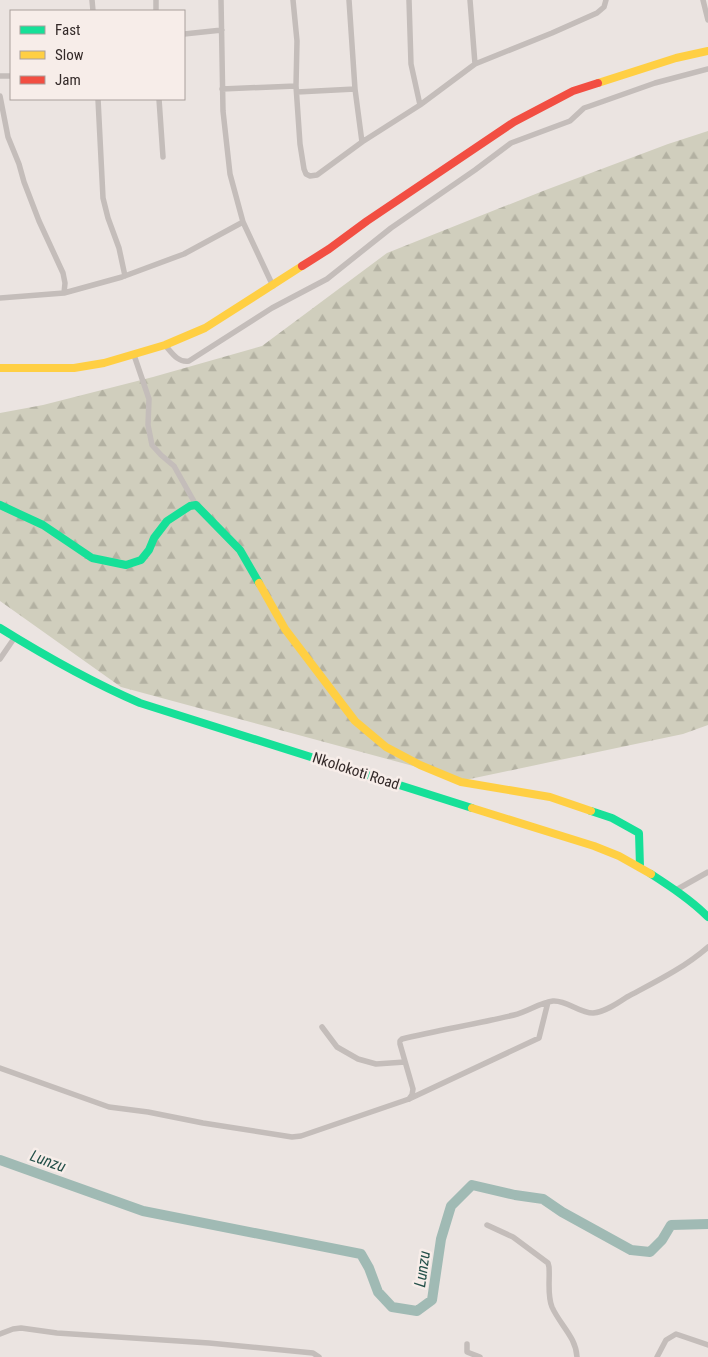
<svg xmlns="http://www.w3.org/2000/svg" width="708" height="1357" font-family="'Roboto Condensed',sans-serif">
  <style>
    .forest { fill: url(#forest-firs) }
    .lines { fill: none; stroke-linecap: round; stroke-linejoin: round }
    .river { stroke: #a0bab4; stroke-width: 10 }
    .street { stroke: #c4bdba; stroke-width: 5.5 }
    .fast { stroke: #16e098; stroke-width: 8 }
    .slow { stroke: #ffcf43; stroke-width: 8 }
    .jam { stroke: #f24e42; stroke-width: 8 }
    .labels { text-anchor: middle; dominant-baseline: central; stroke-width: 5; stroke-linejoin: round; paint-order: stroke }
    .street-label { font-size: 15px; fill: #342a29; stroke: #f7ede9 }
    .water-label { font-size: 16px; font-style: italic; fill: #245049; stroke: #f7ede9 }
  </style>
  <defs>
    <pattern id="forest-firs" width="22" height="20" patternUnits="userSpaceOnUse" patternTransform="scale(1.25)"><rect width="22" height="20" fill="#d0cebd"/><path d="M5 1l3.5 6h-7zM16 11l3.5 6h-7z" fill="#b3b1a2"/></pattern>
  </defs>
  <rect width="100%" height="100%" fill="#ebe4e1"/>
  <path class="forest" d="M 708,131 L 708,725 L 683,734 L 465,780 L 121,687 L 0,601 L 0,413 L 43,405 L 153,377 L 262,346 L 387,253 L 543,191 L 668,144 Z"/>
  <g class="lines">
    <path class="river" d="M 0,1160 L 143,1211 L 361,1254 L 369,1268 L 378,1292 L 392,1307 L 417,1311 L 432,1300 L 441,1239 L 451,1206 L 472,1185 L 515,1195 L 543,1199 L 562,1212 L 631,1250 L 650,1252 L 662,1240 L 671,1225 L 708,1224"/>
    <path class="street" d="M 92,0 L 93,11
      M 156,0 L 156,11
      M 221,0 L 223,111 L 230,174 L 243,222 L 273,286
      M 293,0 L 297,41 L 296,86 L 300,144 L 304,169 L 306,174 L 310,176 L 317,175 L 362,142 L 420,105 L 475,64 L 552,33 L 597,13 L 604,7 L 606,0
      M 349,0 L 355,89 L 362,142
      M 409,0 L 411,64 L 420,105
      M 470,0 L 475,64
      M 703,0 L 708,20
      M 184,34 L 222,30
      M 0,76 L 11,76
      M 222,89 L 296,86
      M 297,92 L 355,89
      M 0,96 L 8,137 L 19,164 L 24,182 L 39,221 L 63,273 L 65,283 L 64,293
      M 98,99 L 103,198 L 108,218 L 119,248 L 125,276
      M 159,99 L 163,157
      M 0,298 L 64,293 L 122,277 L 184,254 L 243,222
      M 165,345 C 172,353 178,363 189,361 L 272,308 L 327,279 L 391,228 L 475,170 L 511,143 L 570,121 L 584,108 L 590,106 L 655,83 L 708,69
      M 134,355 L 149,399 L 148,425 L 152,445 L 161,455 L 174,466 L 196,505
      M 0,659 L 15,637
      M 676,890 L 708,872
      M 322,1027 L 337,1047 L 358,1059 L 376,1064 L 405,1062
      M 0,1068 L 109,1107 L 148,1112 L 203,1123 L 292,1137 L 301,1136 L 409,1099 L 539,1038 L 548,1002
      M 409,1099 L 412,1095 L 413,1089 L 400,1044 L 400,1041 L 402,1039 C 439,1030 477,1024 514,1015 C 527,1012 541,1002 553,1001 C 567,1000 579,1013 593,1013 C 605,1012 618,1003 627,997 C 655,982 684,968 708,947
      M 487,1225 L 513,1237 L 548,1263 L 549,1267 C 550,1280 547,1295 552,1307 C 560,1325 576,1337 577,1357
      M 0,1334 L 13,1329 L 21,1328 L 57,1333 L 209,1343 L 313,1353 L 319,1357
      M 467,1344 L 467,1352 L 480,1357
      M 657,1357 L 666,1340 L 676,1334 L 708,1345"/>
    <path class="fast" d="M 0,505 L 43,525 L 92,558 L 126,565 L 141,560 L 149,550 L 154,538 L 167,521 L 190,506 L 196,505 L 240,550 L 259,583
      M 0,628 C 45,656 91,682 140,703 L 472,808
      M 591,811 L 612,818 L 639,833 L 640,867
      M 651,874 C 671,887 691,900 708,917"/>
    <path class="slow" d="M 598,83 L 676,58 L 708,51
      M 0,368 L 74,368 L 104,363 L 165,345 L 205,328 L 302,266
      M 259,583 L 285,629 L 355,721 L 386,747 L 420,765 L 461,782 L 550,797 L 591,811
      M 472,808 L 594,846 L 619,856 L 651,874"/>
    <path class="jam" d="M 302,266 L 329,249 L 367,221 L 514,122 L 573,91 L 598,83"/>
  </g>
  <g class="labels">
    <g class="street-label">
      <text transform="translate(356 771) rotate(18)">Nkolokoti Road</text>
    </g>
    <g class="water-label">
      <text transform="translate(48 1161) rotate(20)">Lunzu</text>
      <text transform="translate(422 1269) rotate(-82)">Lunzu</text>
    </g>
  </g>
  <rect x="10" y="10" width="175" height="90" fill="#f7ede9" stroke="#a99f9c"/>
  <rect x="20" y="26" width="25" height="8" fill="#16e098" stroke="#a99f9c"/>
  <text x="55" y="35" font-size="15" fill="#342a29">Fast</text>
  <rect x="20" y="51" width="25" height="8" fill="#ffcf43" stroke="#a99f9c"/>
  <text x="55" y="60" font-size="15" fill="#342a29">Slow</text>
  <rect x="20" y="76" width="25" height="8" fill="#f24e42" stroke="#a99f9c"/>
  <text x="55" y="85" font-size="15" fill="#342a29">Jam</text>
</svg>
